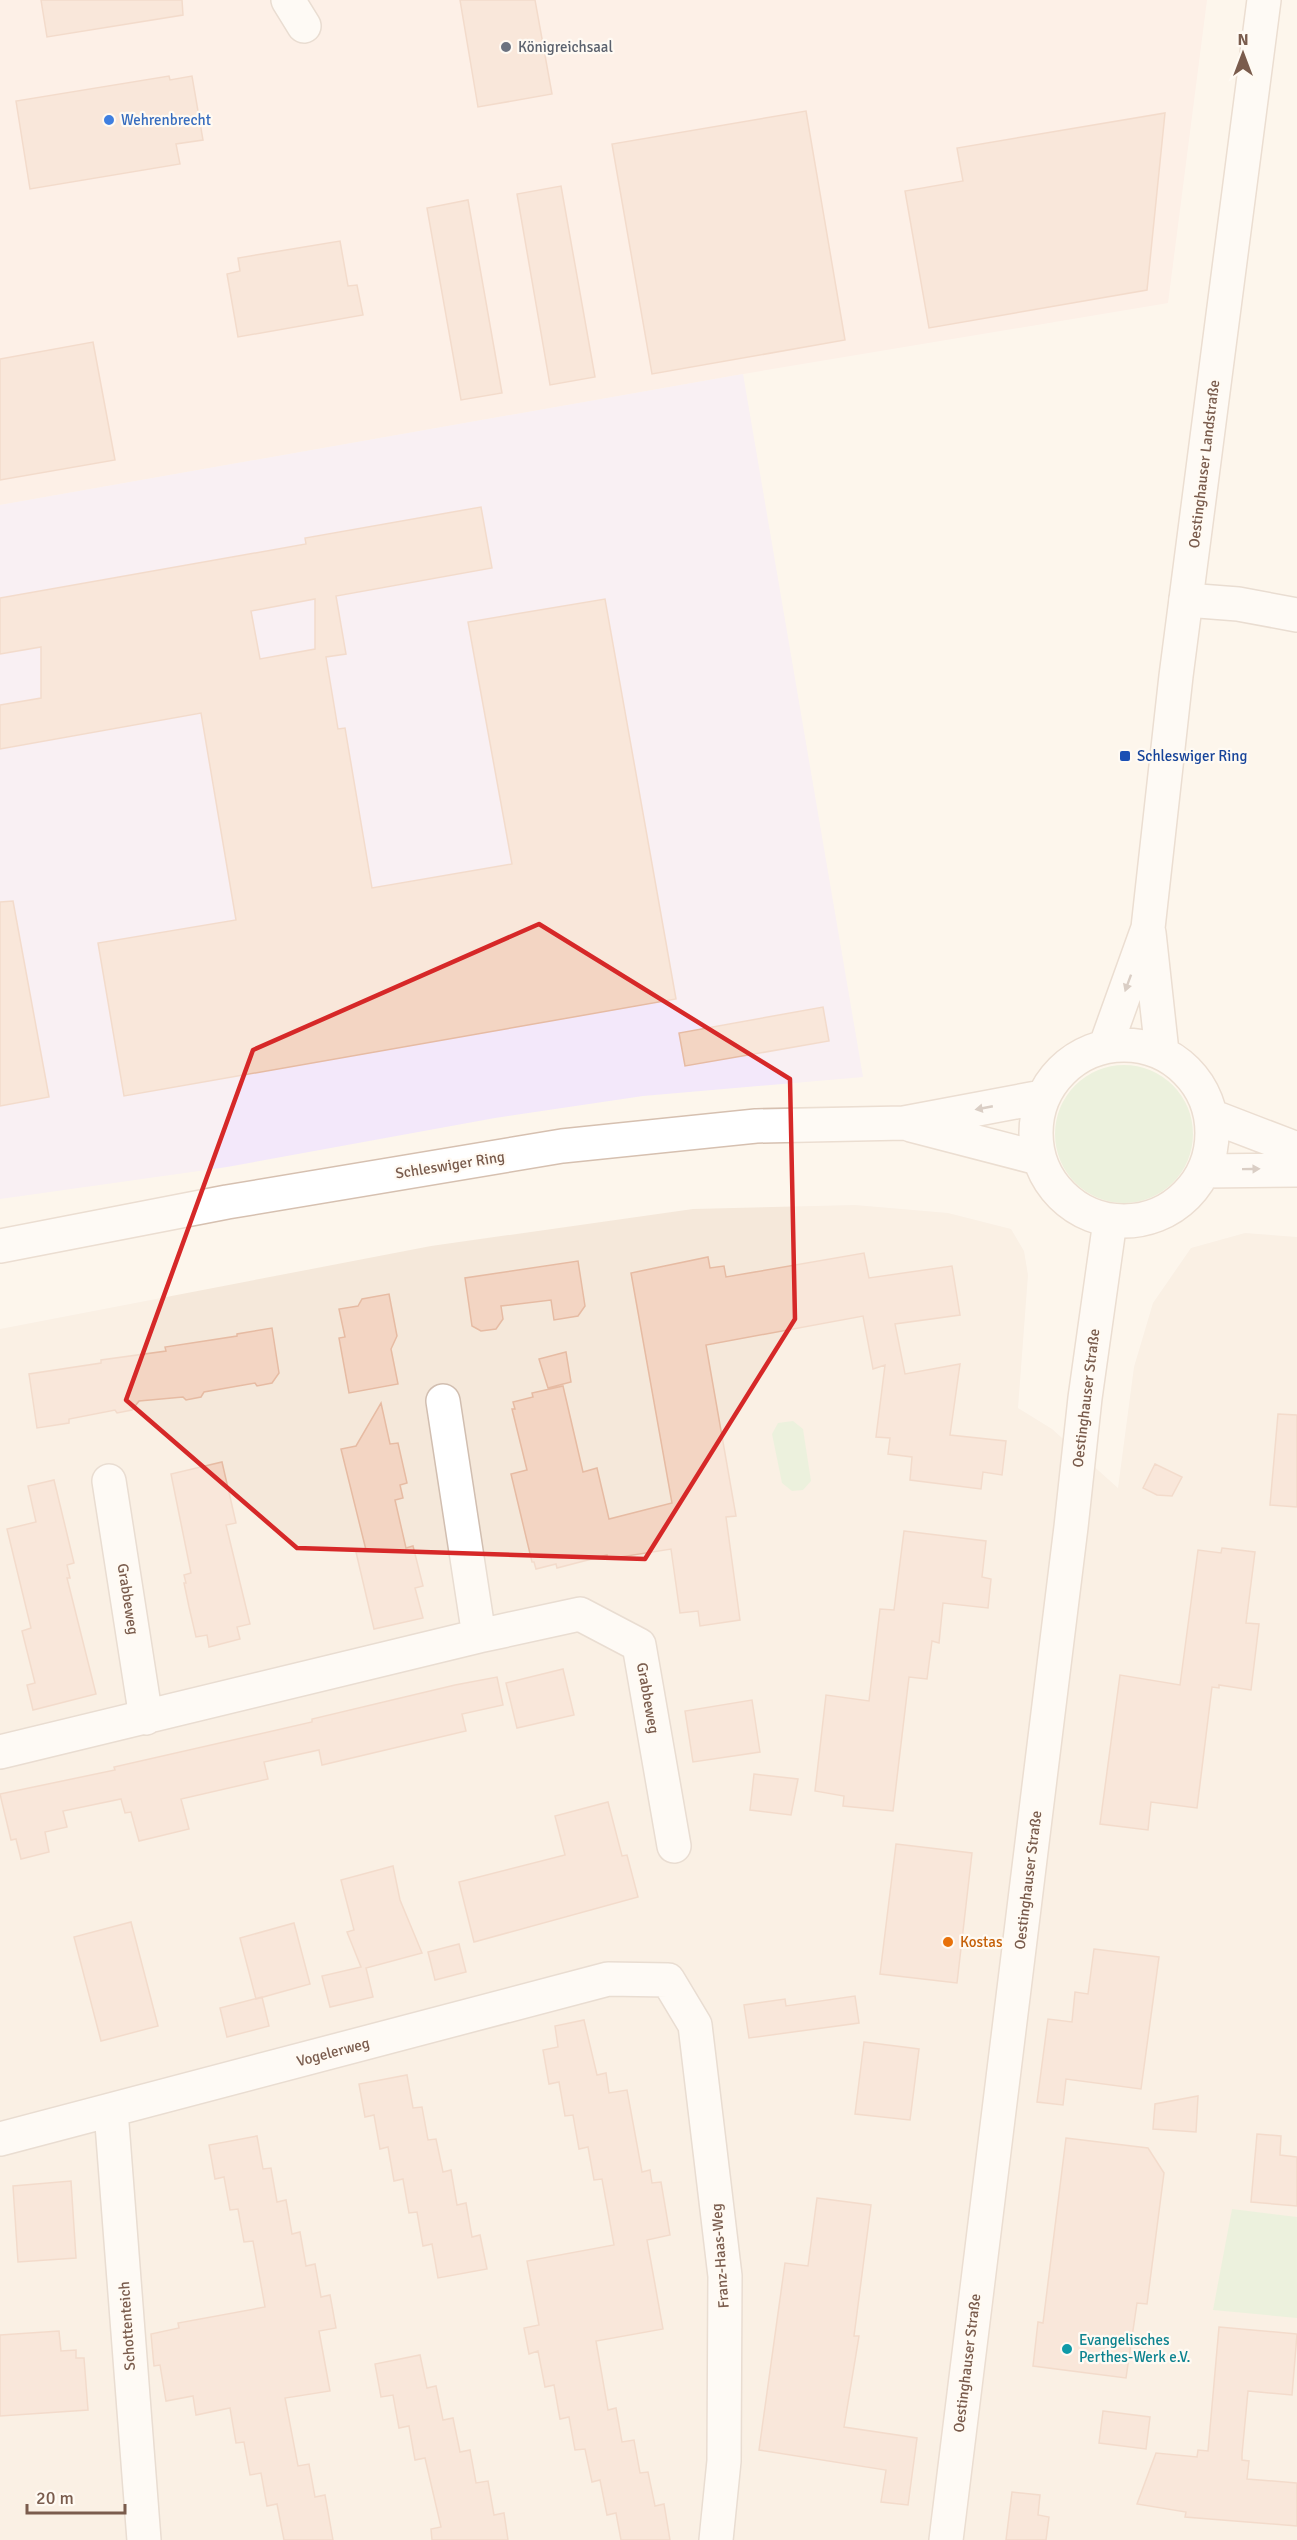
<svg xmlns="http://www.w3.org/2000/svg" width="1297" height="2540" font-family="Signika,sans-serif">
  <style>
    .residential { fill: #f5e8da }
    .commercial { fill: #fde8e0 }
    .education { fill: #f3e8fa }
    .green { fill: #d8ecc9 }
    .building { fill: #f3d5c3; stroke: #e6bba3; stroke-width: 1.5; fill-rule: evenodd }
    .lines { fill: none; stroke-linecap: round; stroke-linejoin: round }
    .street-casing { stroke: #d1beb0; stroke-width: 36 }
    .secondary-casing { stroke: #d6c0b0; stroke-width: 36 }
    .street { stroke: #fff; stroke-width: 33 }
    .secondary { stroke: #fff; stroke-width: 33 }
    .oneway { fill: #af9d94 }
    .marked { fill: none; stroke: #d62828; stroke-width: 4.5; stroke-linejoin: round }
    .worship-dot { fill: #6b7280; stroke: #fffaf3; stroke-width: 2 }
    .shop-dot { fill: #3f7fe0; stroke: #fffaf3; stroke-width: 2 }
    .transit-dot { fill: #1a4fb4; stroke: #fffaf3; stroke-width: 2 }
    .food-dot { fill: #e8710a; stroke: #fffaf3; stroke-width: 2 }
    .culture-dot { fill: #0f9aa8; stroke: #fffaf3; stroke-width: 2 }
    .labels { text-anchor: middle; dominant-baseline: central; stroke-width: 4.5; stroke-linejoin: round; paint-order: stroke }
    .worship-label { font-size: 15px; fill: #5b616d; stroke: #fffaf3; text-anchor: start }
    .shop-label { font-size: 15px; fill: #366cbe; stroke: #fffaf3; text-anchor: start }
    .street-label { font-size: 15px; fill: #7a5c4d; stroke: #fffaf3 }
    .transit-label { font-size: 15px; fill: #164399; stroke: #fffaf3; text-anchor: start }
    .food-label { font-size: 15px; fill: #c56008; stroke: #fffaf3; text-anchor: start }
    .culture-label { font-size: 15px; fill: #0d838f; stroke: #fffaf3; text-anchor: start }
  </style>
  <rect width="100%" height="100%" fill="#fdf6ec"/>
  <path class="residential" d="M 855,1205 L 948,1213 L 1011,1229 L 1024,1251 L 1028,1275 L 1018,1408 L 1052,1429 L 1118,1488 L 1134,1367 L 1153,1303 L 1191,1248 L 1245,1233 L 1297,1237 L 1297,2540 L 0,2540 L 0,1329 L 431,1246 L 693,1209 Z"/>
  <path class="commercial" d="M 0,0 L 1207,0 L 1168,303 L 743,374 L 0,505 Z"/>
  <path class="education" d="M 743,374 L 863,1077 L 643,1096 L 495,1118 L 227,1167 L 0,1199 L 0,505 Z"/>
  <path class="green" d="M1055 1134a69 69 0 1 1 138 0a69 69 0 1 1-138 0Z
    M 793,1421 L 803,1429 L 811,1481 L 803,1490 L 792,1491 L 782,1483 L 772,1434 L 778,1423 Z
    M 1232,2209 L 1297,2217 L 1297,2318 L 1213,2310 Z"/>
  <path class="building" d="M 41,0 L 182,0 L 183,15 L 47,37 Z
    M 460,0 L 535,0 L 552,94 L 478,107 Z
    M 169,76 L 170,80 L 192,76 L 203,140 L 176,144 L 180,164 L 30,189 L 16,101 Z
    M 806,111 L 845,340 L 652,374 L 612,144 Z
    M 1165,113 L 1147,290 L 929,328 L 905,191 L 963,181 L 957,148 Z
    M 561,186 L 595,377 L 550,385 L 517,194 Z
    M 468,200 L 502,393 L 461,400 L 427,208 Z
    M 340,241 L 348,286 L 357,285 L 363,315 L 238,337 L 227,274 L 240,271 L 238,258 Z
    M 93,342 L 115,460 L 0,480 L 0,359 Z
    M 481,507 L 492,568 L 336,596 L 346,654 L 326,657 L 338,729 L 345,728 L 372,888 L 512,864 L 468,622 L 605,599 L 676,999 L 124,1096 L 98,943 L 236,920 L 201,713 L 0,749 L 0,705 L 41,698 L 41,647 L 0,654 L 0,598 L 306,544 L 305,538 ZM 315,599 L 315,649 L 260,659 L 251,611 Z
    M 13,901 L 49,1097 L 0,1106 L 0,902 Z
    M 823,1007 L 829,1041 L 685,1066 L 679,1033 Z
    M 864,1253 L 869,1278 L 952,1266 L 960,1315 L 895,1324 L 905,1374 L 960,1364 L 950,1435 L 1006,1441 L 1002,1475 L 983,1472 L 981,1489 L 910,1480 L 912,1457 L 888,1454 L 890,1438 L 876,1437 L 885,1365 L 873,1369 L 863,1316 L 706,1345 L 736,1516 L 726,1517 L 740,1620 L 700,1626 L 698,1611 L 680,1613 L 671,1549 L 608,1559 L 607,1555 L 557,1568 L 556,1564 L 536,1569 L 534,1562 L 532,1562 L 511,1474 L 527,1470 L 512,1409 L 515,1409 L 513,1402 L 533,1397 L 532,1393 L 563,1386 L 583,1472 L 597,1468 L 609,1519 L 672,1503 L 631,1273 L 708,1257 L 710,1268 L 724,1266 L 726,1277 Z
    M 578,1261 L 585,1306 L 578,1316 L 554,1320 L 551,1300 L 501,1306 L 503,1319 L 496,1329 L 481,1331 L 472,1326 L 465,1278 Z
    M 389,1294 L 397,1336 L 391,1349 L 398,1384 L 349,1393 L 339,1338 L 345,1337 L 339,1309 L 358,1306 L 362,1299 Z
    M 272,1328 L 279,1373 L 272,1383 L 257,1386 L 255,1383 L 204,1392 L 201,1397 L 186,1400 L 183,1397 L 139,1401 L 132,1410 L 117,1413 L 115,1410 L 69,1419 L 69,1423 L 37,1428 L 29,1374 L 101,1363 L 101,1360 L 166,1351 L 165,1347 L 237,1336 L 237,1334 Z
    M 566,1352 L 571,1382 L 548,1388 L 539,1359 Z
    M 381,1403 L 390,1444 L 398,1443 L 407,1483 L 400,1485 L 403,1498 L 395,1500 L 406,1548 L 413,1546 L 423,1586 L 415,1588 L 423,1618 L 374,1629 L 356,1552 L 366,1550 L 341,1449 L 356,1446 Z
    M 1278,1414 L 1297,1415 L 1297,1507 L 1270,1505 Z
    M 222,1462 L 236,1523 L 226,1525 L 250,1624 L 237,1627 L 240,1639 L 209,1647 L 207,1635 L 196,1637 L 189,1607 L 184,1583 L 186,1583 L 184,1575 L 191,1573 L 171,1474 Z
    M 1155,1464 L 1182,1477 L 1172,1496 L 1157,1495 L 1143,1488 Z
    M 54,1480 L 74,1563 L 67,1565 L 70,1578 L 67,1578 L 96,1694 L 33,1710 L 27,1685 L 35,1683 L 22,1631 L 31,1628 L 7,1529 L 36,1522 L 28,1486 Z
    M 904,1531 L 986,1541 L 982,1577 L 991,1579 L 988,1608 L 943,1603 L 939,1643 L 932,1641 L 927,1679 L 909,1677 L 893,1811 L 843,1806 L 844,1796 L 815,1791 L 826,1695 L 869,1701 L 880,1609 L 894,1610 Z
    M 1222,1548 L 1255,1552 L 1246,1623 L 1259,1624 L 1251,1690 L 1219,1685 L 1219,1688 L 1212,1687 L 1197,1808 L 1151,1802 L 1148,1830 L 1100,1824 L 1120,1675 L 1180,1685 L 1198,1550 L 1221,1553 Z
    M 563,1669 L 574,1715 L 517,1728 L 506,1683 Z
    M 497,1677 L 503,1705 L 462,1714 L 466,1731 L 322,1765 L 319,1750 L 264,1762 L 268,1779 L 181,1799 L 189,1829 L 139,1841 L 131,1812 L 125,1813 L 121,1799 L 63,1811 L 67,1827 L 45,1832 L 49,1852 L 21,1859 L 16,1839 L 11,1840 L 0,1794 L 115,1770 L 114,1767 L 312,1722 L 312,1719 L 455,1685 Z
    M 752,1700 L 760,1752 L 693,1762 L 685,1711 Z
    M 754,1774 L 798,1779 L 791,1815 L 750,1810 Z
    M 608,1802 L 622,1856 L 627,1855 L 638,1897 L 474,1942 L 459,1882 L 565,1855 L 555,1816 Z
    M 896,1844 L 972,1853 L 957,1983 L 880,1974 Z
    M 393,1866 L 400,1900 L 422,1953 L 366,1968 L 373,1997 L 330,2007 L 322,1976 L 361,1967 L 347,1932 L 354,1930 L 341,1880 Z
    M 131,1922 L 158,2026 L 101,2041 L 74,1937 Z
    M 294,1923 L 310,1984 L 256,1999 L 240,1938 Z
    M 459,1944 L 466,1972 L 435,1980 L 428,1952 Z
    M 1094,1949 L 1159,1957 L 1141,2089 L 1066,2079 L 1063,2105 L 1037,2102 L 1048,2019 L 1072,2022 L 1075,1992 L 1088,1994 Z
    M 855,1996 L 859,2023 L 749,2038 L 744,2005 L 785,1999 L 786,2006 Z
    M 262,1997 L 269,2026 L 227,2037 L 220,2008 Z
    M 584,2020 L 597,2075 L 606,2073 L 609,2093 L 627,2090 L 642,2172 L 650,2170 L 652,2183 L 661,2182 L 670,2235 L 647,2240 L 663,2329 L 596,2341 L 608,2410 L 616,2408 L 622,2442 L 634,2440 L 640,2473 L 648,2472 L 655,2506 L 664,2504 L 670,2540 L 621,2540 L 616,2513 L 607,2515 L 600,2480 L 592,2482 L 585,2449 L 575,2450 L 569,2417 L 560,2419 L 554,2385 L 545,2387 L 538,2351 L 529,2354 L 524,2328 L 539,2325 L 527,2261 L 614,2245 L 602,2179 L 594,2180 L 588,2147 L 579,2149 L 573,2115 L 565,2116 L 559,2082 L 549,2084 L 543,2050 L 558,2047 L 555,2026 Z
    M 864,2042 L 919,2049 L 910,2120 L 855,2114 Z
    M 407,2075 L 413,2108 L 422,2107 L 428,2140 L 436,2139 L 443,2172 L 451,2170 L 457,2205 L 466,2203 L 472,2237 L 480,2235 L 487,2269 L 438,2278 L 432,2244 L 423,2246 L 417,2212 L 409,2213 L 403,2179 L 394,2181 L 388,2147 L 380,2149 L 374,2115 L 365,2117 L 359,2084 Z
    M 1198,2096 L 1196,2132 L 1153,2129 L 1155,2104 Z
    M 1257,2134 L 1281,2136 L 1280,2155 L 1297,2157 L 1297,2206 L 1251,2202 Z
    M 257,2136 L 263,2169 L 271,2168 L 277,2202 L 286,2200 L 292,2234 L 300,2232 L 306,2266 L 315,2264 L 321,2297 L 330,2295 L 336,2328 L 319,2331 L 330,2391 L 285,2398 L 298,2466 L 309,2464 L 315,2497 L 325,2495 L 333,2540 L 284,2540 L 277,2504 L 267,2506 L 261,2473 L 250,2475 L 244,2442 L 236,2443 L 230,2408 L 196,2415 L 193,2396 L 166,2401 L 160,2365 L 154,2366 L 151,2334 L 179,2328 L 178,2323 L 265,2307 L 253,2241 L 244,2242 L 238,2209 L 230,2210 L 224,2177 L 215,2179 L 209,2145 Z
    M 1066,2138 L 1148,2148 L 1164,2173 L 1147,2304 L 1137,2303 L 1126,2378 L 1033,2366 L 1038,2322 L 1043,2323 Z
    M 71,2181 L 76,2258 L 18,2262 L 13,2186 Z
    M 817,2198 L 871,2205 L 854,2336 L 859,2336 L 844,2427 L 917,2438 L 908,2505 L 881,2502 L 886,2470 L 759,2450 L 785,2263 L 808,2266 Z
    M 1219,2327 L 1297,2334 L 1292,2395 L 1248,2391 L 1242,2454 L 1242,2460 L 1249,2461 L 1247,2479 L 1297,2483 L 1297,2526 L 1185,2517 L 1186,2512 L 1137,2504 L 1156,2453 L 1197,2457 L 1198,2450 L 1208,2451 Z
    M 59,2331 L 61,2351 L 76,2350 L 76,2358 L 84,2358 L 88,2410 L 0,2416 L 0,2335 Z
    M 420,2355 L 427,2388 L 436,2386 L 443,2420 L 453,2418 L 460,2452 L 470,2450 L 476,2483 L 488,2481 L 494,2515 L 504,2513 L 508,2540 L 432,2540 L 431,2529 L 441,2527 L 425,2458 L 415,2460 L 409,2426 L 399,2428 L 393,2395 L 381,2397 L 375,2364 Z
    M 1103,2411 L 1150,2417 L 1146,2449 L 1099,2443 Z
    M 1012,2492 L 1040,2495 L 1038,2515 L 1049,2517 L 1046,2540 L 1006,2540 Z"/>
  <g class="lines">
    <g class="street-casing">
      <path id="street" d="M 288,0 L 304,26
        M 1186,600 L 1238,604 L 1297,615
        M 443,1401 L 479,1636
        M 109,1481 L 146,1718
        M 0,1752 L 479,1636 L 580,1614 L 639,1645 L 674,1846
        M 111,2111 L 144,2540
        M 0,2139 L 608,1979 L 668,1980 L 695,2025 L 725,2276 L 724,2461 L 716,2540"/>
    </g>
    <g class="secondary-casing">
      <path id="secondary" d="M 1149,933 L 1162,1052
        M1036 1133a88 88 0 1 1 176 0a88 88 0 1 1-176 0Z
        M 1106,1045 L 1148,928 L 1176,676 L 1264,0
        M 1211,1116 L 1297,1149
        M 911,1125 L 1038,1158
        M 1205,1171 L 1297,1170
        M 0,1246 L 227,1202 L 562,1146 L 756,1126 L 904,1123 L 1042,1097
        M 946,2540 L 1071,1527 L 1085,1398 L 1110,1221"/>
    </g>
    <use href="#street" class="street"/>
    <use href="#secondary" class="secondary"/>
  </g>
  <defs><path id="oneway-solid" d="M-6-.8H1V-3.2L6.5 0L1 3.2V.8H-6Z" transform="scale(1.5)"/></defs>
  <g class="oneway">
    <use href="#oneway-solid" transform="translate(1128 983) rotate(110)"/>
    <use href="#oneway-solid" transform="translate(984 1108) rotate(169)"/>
    <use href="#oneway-solid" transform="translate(1251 1169) rotate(-1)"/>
  </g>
  <path d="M0 0H1297V2540H0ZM 539,924 L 790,1079 L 795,1319 L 645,1559 L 297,1548 L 126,1400 L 253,1050 Z" fill="#fdf6ec" fill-opacity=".55" fill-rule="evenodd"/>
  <path class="marked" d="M 539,924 L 790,1079 L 795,1319 L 645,1559 L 297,1548 L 126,1400 L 253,1050 Z"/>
  <circle class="worship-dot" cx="506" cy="47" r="6"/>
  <circle class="shop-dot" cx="109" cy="120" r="6"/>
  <rect class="transit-dot" x="1119" y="750" width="12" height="12" rx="3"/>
  <circle class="food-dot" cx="948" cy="1942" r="6"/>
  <circle class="culture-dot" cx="1067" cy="2349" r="6"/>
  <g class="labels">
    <g class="worship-label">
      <text x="518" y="47">Königreichsaal</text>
    </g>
    <g class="shop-label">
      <text x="121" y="120">Wehrenbrecht</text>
    </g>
    <g class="street-label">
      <text transform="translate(1204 464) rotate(-83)">Oestinghauser Landstraße</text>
      <text transform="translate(450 1165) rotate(-9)">Schleswiger Ring</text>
      <text transform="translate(1086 1398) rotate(-83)">Oestinghauser Straße</text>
      <text transform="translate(128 1599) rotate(81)">Grabbeweg</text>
      <text transform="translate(648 1698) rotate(80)">Grabbeweg</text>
      <text transform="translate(1028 1880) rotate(-83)">Oestinghauser Straße</text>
      <text transform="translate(333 2052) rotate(-15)">Vogelerweg</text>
      <text transform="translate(720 2256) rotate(-94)">Franz-Haas-Weg</text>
      <text transform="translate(127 2326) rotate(-94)">Schottenteich</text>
      <text transform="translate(967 2363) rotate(-83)">Oestinghauser Straße</text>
    </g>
    <g class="transit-label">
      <text x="1137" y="756">Schleswiger Ring</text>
    </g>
    <g class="food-label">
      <text x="960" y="1942">Kostas</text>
    </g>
    <g class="culture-label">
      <text x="1079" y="2340">Evangelisches<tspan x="1079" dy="17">Perthes-Werk e.V.</tspan></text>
    </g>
  </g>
  <g transform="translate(1243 54)" stroke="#fffaf3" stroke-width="4.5" paint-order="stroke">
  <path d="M0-4.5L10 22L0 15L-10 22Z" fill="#7a5c4d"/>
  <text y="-9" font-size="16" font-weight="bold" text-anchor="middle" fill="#7a5c4d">N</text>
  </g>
  <path d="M27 2504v9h98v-9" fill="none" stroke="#7a5c4d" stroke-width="3"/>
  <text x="36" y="2504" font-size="18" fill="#7a5c4d" stroke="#fffaf3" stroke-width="4.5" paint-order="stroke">20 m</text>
</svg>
